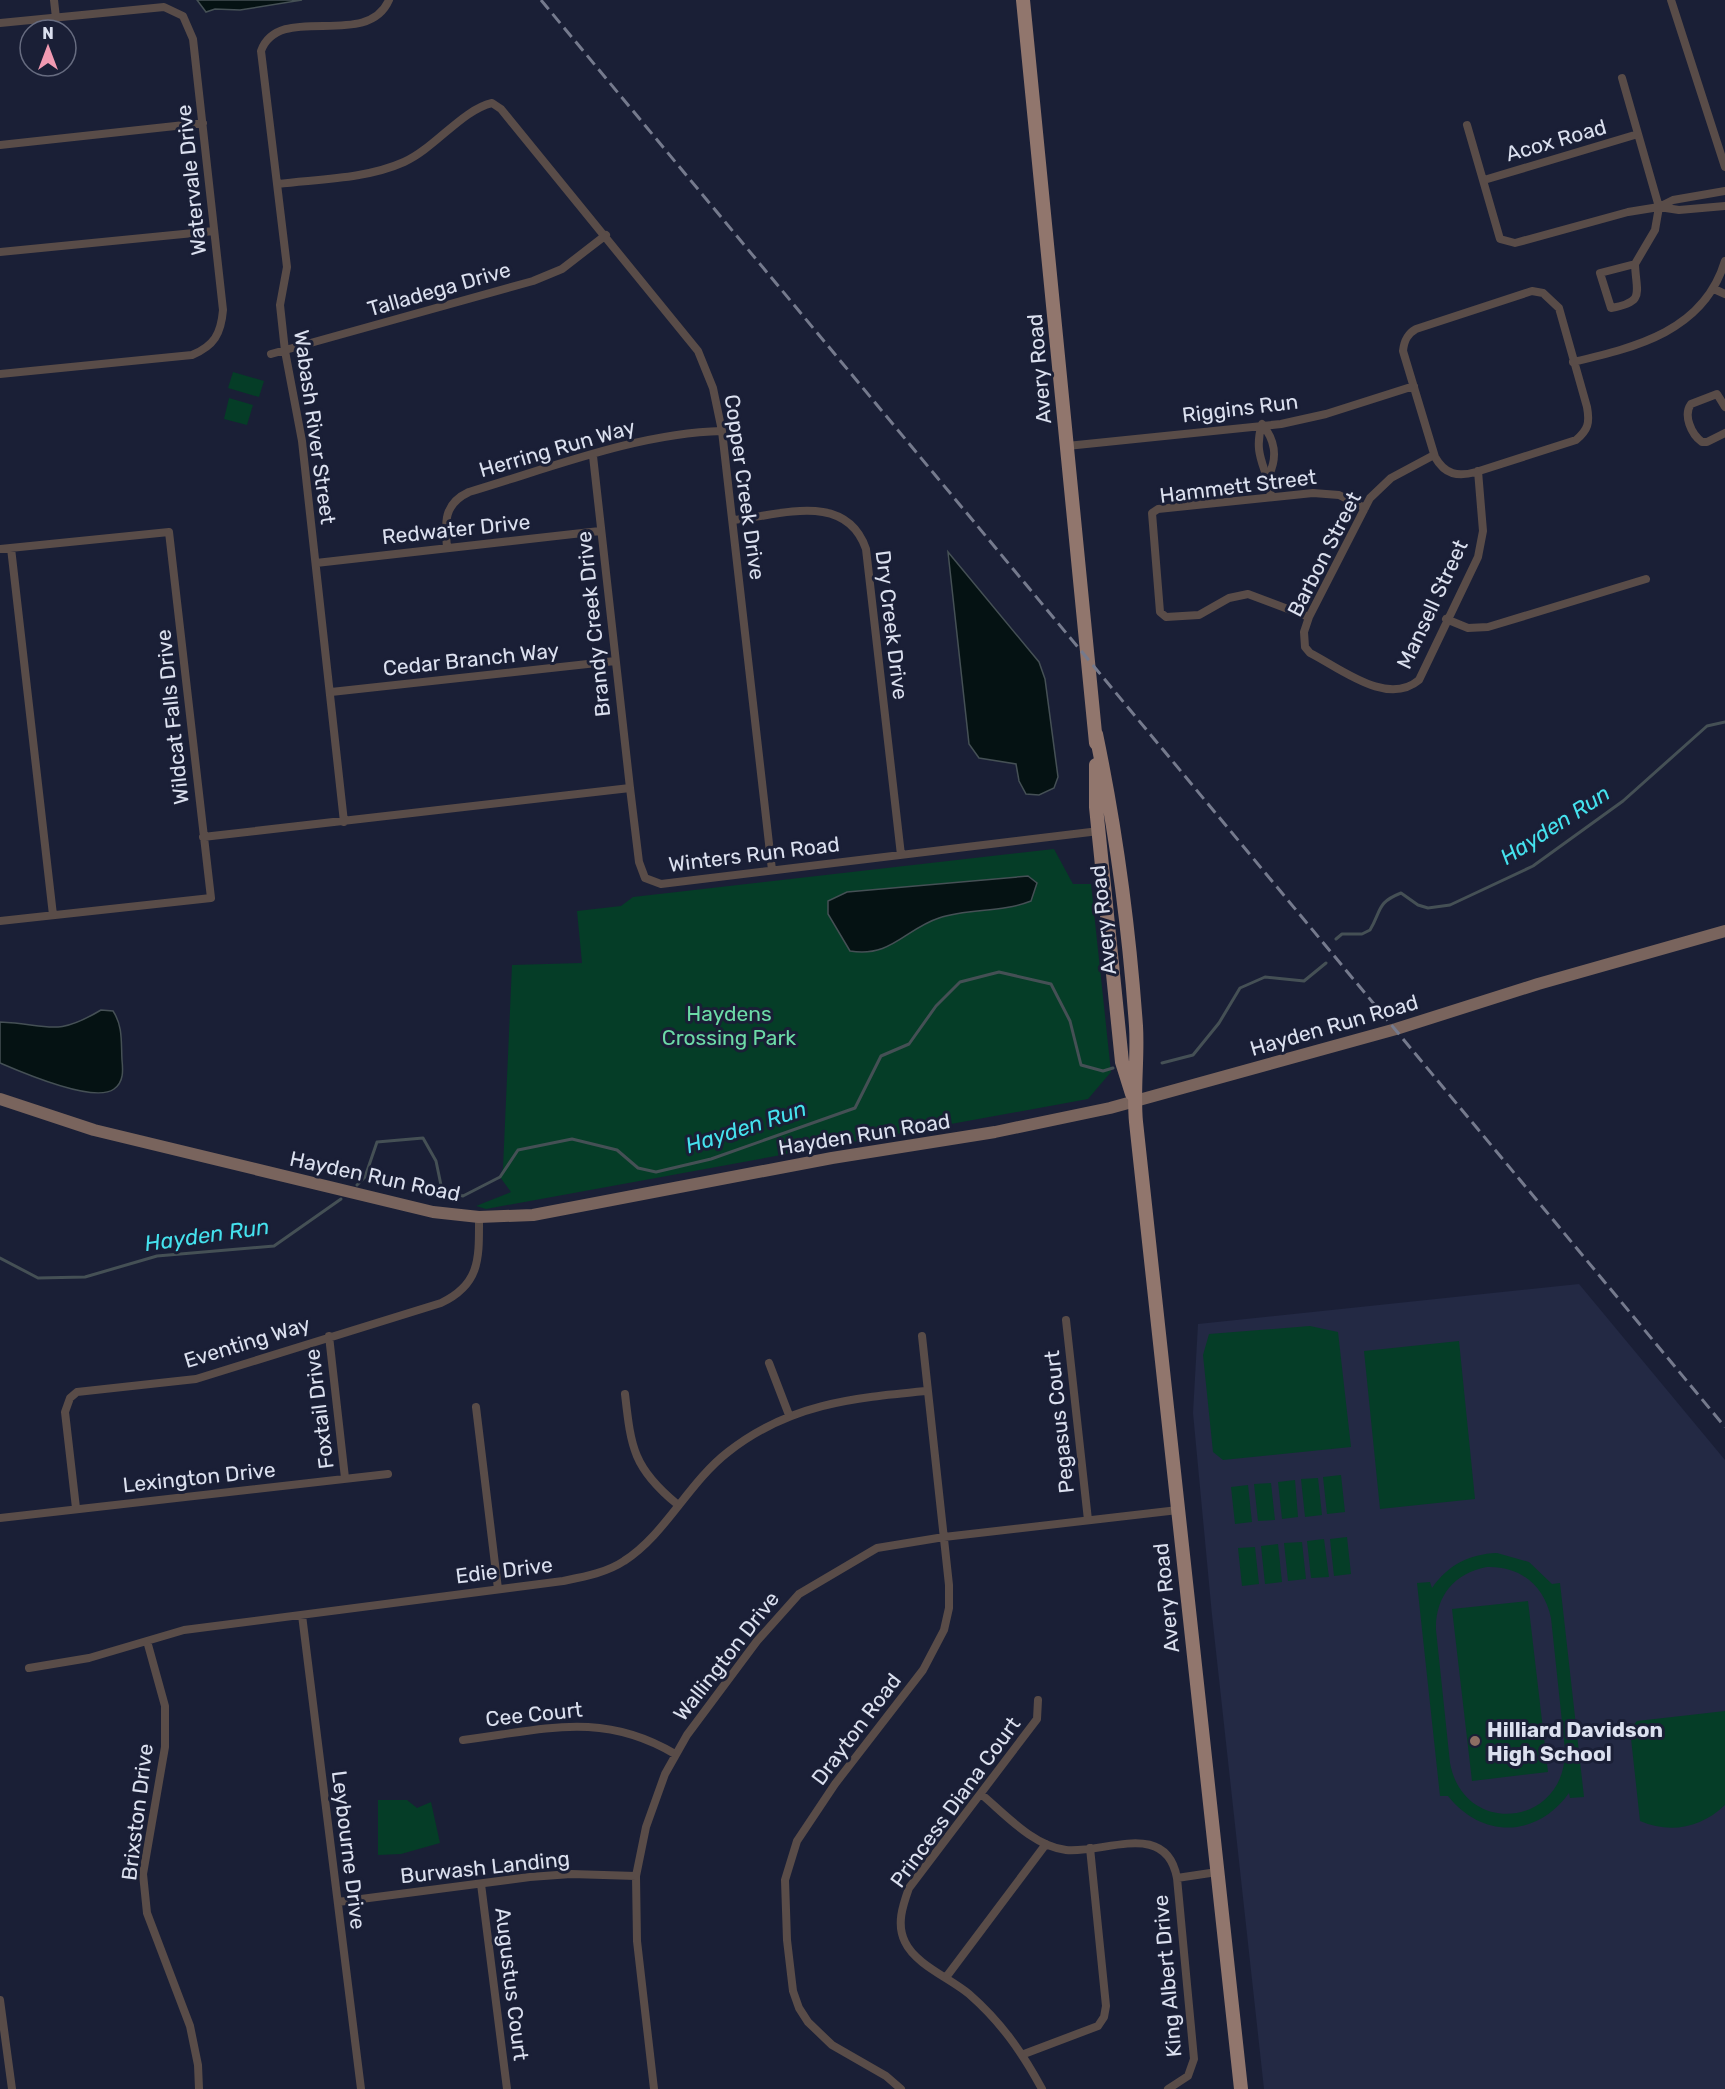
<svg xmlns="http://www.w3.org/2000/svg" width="1725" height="2089" font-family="Rubik,sans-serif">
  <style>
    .built { fill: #232944 }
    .green { fill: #053d27; fill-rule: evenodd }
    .water { fill: #051213; stroke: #455055; stroke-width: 1.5 }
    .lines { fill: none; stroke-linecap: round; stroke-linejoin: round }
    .stream { stroke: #455055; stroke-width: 3 }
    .street { stroke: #594c48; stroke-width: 8 }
    .secondary { stroke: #79645d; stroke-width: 12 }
    .primary { stroke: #91766d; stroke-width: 14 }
    .rail { stroke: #757a8d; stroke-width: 3; stroke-dasharray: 12 6; stroke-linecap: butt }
    .education-dot { fill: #8d6e63; stroke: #1a1f36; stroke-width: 2 }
    .labels { text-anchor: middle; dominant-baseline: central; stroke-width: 6; stroke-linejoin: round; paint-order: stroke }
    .street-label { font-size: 21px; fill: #dbe0ef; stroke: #1a1f36 }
    .park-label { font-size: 21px; fill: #6cdba7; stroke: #1a1f36 }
    .poi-label { font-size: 21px; font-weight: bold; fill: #dbe0ef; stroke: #1a1f36; text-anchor: start }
    .water-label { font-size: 22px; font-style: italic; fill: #45e2ee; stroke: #1a1f36 }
  </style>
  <rect width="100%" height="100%" fill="#1a1f36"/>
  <path class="built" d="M 1579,1284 L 1725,1460 L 1725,2089 L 1264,2089 L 1212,1615 L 1193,1413 L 1198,1324 Z"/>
  <path class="green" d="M 233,372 L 264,381 L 259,397 L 228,388 Z
    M 229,398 L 253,405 L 247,425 L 224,419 Z
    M 1054,849 L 1073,884 L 1091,884 L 1111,1072 L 1088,1099 L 486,1209 L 476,1206 L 511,1192 L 500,1177 L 503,1168 L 512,965 L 582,963 L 577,911 L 621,906 L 633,897 Z
    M 1310,1326 L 1338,1332 L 1351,1447 L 1223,1460 L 1213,1452 L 1203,1355 L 1209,1334 Z
    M 1459,1341 L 1475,1499 L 1380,1509 L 1364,1351 Z
    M 1341,1475 L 1345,1512 L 1327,1514 L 1323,1477 Z
    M 1318,1478 L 1322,1515 L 1305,1517 L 1301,1479 Z
    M 1295,1480 L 1298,1517 L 1282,1519 L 1278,1482 Z
    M 1271,1483 L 1275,1520 L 1258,1521 L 1254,1484 Z
    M 1248,1485 L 1252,1522 L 1235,1524 L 1231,1487 Z
    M 1347,1537 L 1351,1574 L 1334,1576 L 1330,1539 Z
    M 1324,1539 L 1329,1577 L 1311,1578 L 1307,1541 Z
    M 1302,1542 L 1306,1579 L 1288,1581 L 1284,1543 Z
    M 1278,1544 L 1282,1582 L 1265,1584 L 1261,1546 Z
    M 1255,1547 L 1259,1584 L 1242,1586 L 1238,1548 Z
    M 1497,1553 L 1529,1562 L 1552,1584 L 1560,1583 L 1584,1797 L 1570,1798 L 1569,1793 C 1537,1838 1482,1839 1448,1796 L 1440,1796 L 1417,1583 L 1430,1582 L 1432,1588 C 1448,1565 1469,1554 1497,1553 ZM 1487,1567 C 1520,1566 1544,1585 1551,1618 L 1565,1750 C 1566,1827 1464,1838 1450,1763 L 1436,1630 C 1435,1597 1454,1573 1487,1567 Z
    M 1528,1601 L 1548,1772 L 1472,1781 L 1452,1609 Z
    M 1725,1711 L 1725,1805 C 1701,1828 1670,1834 1640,1821 L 1630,1729 L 1637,1721 Z
    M 378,1800 L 407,1800 L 417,1808 L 431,1802 L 440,1843 L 401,1854 L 378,1855 Z"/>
  <path class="water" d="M 197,0 L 302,0 L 240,10 L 215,9 L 206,12 Z
    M 948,552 L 1039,662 L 1045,679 L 1058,777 L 1054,788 L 1039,795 L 1026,794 L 1019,781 L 1016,764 L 979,758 L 969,744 Z
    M 1028,876 L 1037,883 L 1031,901 C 1001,913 969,908 939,918 C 905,929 891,958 850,951 L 828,914 L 828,901 L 847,892 Z
    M 101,1010 L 113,1011 C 123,1026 121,1042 122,1060 C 123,1070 124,1082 114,1089 C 94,1104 21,1072 0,1063 L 0,1022 C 49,1024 54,1038 101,1010 Z"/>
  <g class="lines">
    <path class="stream" d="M 1336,939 L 1342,934 L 1362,934 L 1370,930 C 1382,910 1376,903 1401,893 L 1418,905 L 1428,908 L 1450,905 L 1533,866 L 1623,801 L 1707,726 L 1725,722
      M 1162,1063 L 1193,1055 L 1219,1023 L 1240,988 L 1265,977 L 1304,981 L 1326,963
      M 357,1185 L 365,1177 L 377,1142 L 423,1138 L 436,1161 L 442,1190 L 463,1196 L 500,1177 L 518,1150 L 572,1139 L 617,1150 L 638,1168 L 656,1172 L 711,1159 L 855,1108 L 881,1056 L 909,1044 L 936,1006 L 960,982 L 999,972 L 1051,984 L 1070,1021 L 1081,1065 L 1103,1071 L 1113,1068
      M 0,1258 L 38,1278 L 85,1277 L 157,1256 L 274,1246 L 341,1199"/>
    <path class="street" d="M 54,0 L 56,18
      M 1671,0 L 1725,167
      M 0,23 L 164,7 L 183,16 L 193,39 L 223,310 C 221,334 214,346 192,355 L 0,374
      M 1622,78 L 1659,207 L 1655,230 L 1635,264 L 1600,273 L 1611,308 C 1646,302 1636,293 1635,264
      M 1467,125 L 1500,239 L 1515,243 L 1628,212 L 1659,207 L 1679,210 L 1725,206
      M 0,145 L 203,123
      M 1484,180 L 1638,134
      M 278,184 C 319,179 366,179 404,162 C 435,148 462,110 492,103 L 501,109 L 698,351 L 713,388 L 722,431 L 772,870
      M 1659,207 L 1673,200 L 1725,191
      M 0,252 L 214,231
      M 1714,289 L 1725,294
      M 1532,291 L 1543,293 L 1559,308 L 1587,407 C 1590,423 1588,430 1576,440 L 1476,472 C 1458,477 1445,475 1435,457 L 1403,351 C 1404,341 1407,334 1416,329 Z
      M 271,354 L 533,281 L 562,269 L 606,235
      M 1573,362 C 1637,347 1704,331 1725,261
      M 1725,407 L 1717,394 L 1691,404 C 1683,415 1691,434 1702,442 L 1707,442 L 1725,433
      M 1262,424 C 1252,457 1268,467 1271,497
      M 1262,424 C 1275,440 1278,456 1269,475
      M 1067,446 L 1281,424 L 1326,414 L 1414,386
      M 1434,455 L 1391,478 L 1370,498 L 1309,617 L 1304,632 L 1305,647 L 1310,653 C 1340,668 1387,707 1419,680 L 1478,557 L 1483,531 L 1478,471
      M 593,456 L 630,788 L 639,862 L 645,878 L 661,884 L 1099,831
      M 734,520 C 781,515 846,491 866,549 L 901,855
      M 11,548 L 53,915
      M 447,548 C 445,523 443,504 469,492 C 550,468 638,433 722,431
      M 0,549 L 169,532 L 211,898 L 0,921
      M 316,563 L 600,531
      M 1309,617 L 1248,594 L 1229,598 L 1199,615 L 1166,617 L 1160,612 L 1152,513 L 1158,509 L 1313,493 L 1339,495 L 1365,508
      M 1446,619 L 1468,628 L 1488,627 L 1646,579
      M 331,692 L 615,661
      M 344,822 L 302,441 L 285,351 L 280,305 L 287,267 L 261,51 C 279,1 367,51 389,0
      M 203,837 L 630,788
      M 1066,1320 L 1088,1520
      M 329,1336 L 345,1478
      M 769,1363 L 789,1415
      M 625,1394 C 631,1447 633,1468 677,1504
      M 476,1407 L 498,1589
      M 76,1508 L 65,1412 L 70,1398 L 77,1392 L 196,1379 L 441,1303 C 481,1284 479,1258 479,1217
      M 0,1518 L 388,1474
      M 302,1615 L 361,2089
      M 147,1641 L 165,1706 L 165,1747 L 143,1874 L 147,1913 L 190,2026 L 198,2065 L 199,2089
      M 29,1668 L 89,1658 L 184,1630 L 563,1581 C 583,1577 606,1573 624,1561 C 665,1535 688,1483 728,1452 C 789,1404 852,1398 926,1391
      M 1038,1700 L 1037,1719 L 909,1888 C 903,1905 896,1924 905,1942 C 916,1965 950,1978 969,1994 C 1001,2022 1022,2052 1042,2089
      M 463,1740 C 543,1730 601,1710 675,1754
      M 981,1794 C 1005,1814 1033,1846 1066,1850 C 1104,1854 1166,1819 1177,1878 L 1194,2059 L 1188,2076 L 1168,2089
      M 1177,1878 L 1217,1872
      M 481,1884 L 507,2089
      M 338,1902 L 530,1877 L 571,1874 L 636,1876
      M 947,1976 L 1046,1844
      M 0,2000 L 12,2089
      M 1024,2054 L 1098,2026 L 1104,2017 L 1106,2006 L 1090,1848
      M 654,2089 L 637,1941 L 636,1876 L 646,1827 L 665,1774 L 687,1735 L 757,1641 L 799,1594 L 877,1548 L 944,1537 L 1178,1510
      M 901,2089 L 886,2076 L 832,2045 L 808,2022 L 799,2008 L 793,1991 L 787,1940 L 785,1880 L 797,1841 L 835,1784 L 923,1670 L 944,1630 L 949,1608 L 949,1585 L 922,1336"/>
    <path class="secondary" d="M 0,1099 L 94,1130 L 433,1212 L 479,1217 L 533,1215 L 832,1158 L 995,1132 L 1110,1108 L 1396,1029 L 1538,984 L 1725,931"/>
    <path class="primary" d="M 1023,0 L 1096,743
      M 1096,734 C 1116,830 1129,928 1136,1026 C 1138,1058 1133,1090 1136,1122 L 1241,2089
      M 1096,765 L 1096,807 L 1122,1062 L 1132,1094"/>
    <path class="rail" d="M 541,0 L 1725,1427"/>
  </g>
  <circle class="education-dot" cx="1475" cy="1741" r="6"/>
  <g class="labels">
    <g class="street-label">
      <text transform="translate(1556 140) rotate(-16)">Acox Road</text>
      <text transform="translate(191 180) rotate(-96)">Watervale Drive</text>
      <text transform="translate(439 289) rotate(-16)">Talladega Drive</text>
      <text transform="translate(1039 369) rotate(-95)">Avery Road</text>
      <text transform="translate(1240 408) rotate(-7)">Riggins Run</text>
      <text transform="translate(315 427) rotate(82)">Wabash River Street</text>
      <text transform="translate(557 448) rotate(-16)">Herring Run Way</text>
      <text transform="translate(1238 486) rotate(-7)">Hammett Street</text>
      <text transform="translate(745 487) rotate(82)">Copper Creek Drive</text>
      <text transform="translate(456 529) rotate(-6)">Redwater Drive</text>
      <text transform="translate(1324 554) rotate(-63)">Barbon Street</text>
      <text transform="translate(1432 604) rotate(-65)">Mansell Street</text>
      <text transform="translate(593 624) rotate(-96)">Brandy Creek Drive</text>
      <text transform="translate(892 625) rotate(83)">Dry Creek Drive</text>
      <text transform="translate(471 659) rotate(-6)">Cedar Branch Way</text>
      <text transform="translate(172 717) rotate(-96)">Wildcat Falls Drive</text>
      <text transform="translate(754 854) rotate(-7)">Winters Run Road</text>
      <text transform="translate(1103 920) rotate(-96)">Avery Road</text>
      <text transform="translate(1334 1025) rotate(-16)">Hayden Run Road</text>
      <text transform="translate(864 1134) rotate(-9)">Hayden Run Road</text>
      <text transform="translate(375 1176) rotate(12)">Hayden Run Road</text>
      <text transform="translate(247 1342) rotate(-17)">Eventing Way</text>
      <text transform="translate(319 1409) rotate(-97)">Foxtail Drive</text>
      <text transform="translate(1059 1422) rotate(-96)">Pegasus Court</text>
      <text transform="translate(199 1477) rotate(-6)">Lexington Drive</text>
      <text transform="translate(504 1570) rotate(-7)">Edie Drive</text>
      <text transform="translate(1166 1598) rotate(-96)">Avery Road</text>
      <text transform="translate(726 1656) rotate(-52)">Wallington Drive</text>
      <text transform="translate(534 1714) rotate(-6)">Cee Court</text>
      <text transform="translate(856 1729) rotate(-53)">Drayton Road</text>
      <text transform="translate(955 1802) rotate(-54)">Princess Diana Court</text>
      <text transform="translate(137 1812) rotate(-83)">Brixston Drive</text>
      <text transform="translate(349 1850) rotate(83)">Leybourne Drive</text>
      <text transform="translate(485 1867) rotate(-6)">Burwash Landing</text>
      <text transform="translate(1167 1976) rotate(-95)">King Albert Drive</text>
      <text transform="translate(512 1984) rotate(83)">Augustus Court</text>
    </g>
    <g class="park-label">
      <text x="729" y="1013">Haydens<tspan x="729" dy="24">Crossing Park</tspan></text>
    </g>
    <g class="poi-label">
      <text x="1487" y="1729">Hilliard Davidson<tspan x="1487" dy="24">High School</tspan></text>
    </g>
    <g class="water-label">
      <text transform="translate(1555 825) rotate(-33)">Hayden Run</text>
      <text transform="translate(746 1127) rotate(-18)">Hayden Run</text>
      <text transform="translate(207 1235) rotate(-8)">Hayden Run</text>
    </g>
  </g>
  <g transform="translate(48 48)"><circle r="28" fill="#1a1f36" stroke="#676c80" stroke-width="1.5"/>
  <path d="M0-4.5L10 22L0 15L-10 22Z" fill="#f19ab2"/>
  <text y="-9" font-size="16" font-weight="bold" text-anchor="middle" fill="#dbe0ef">N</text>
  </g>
</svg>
